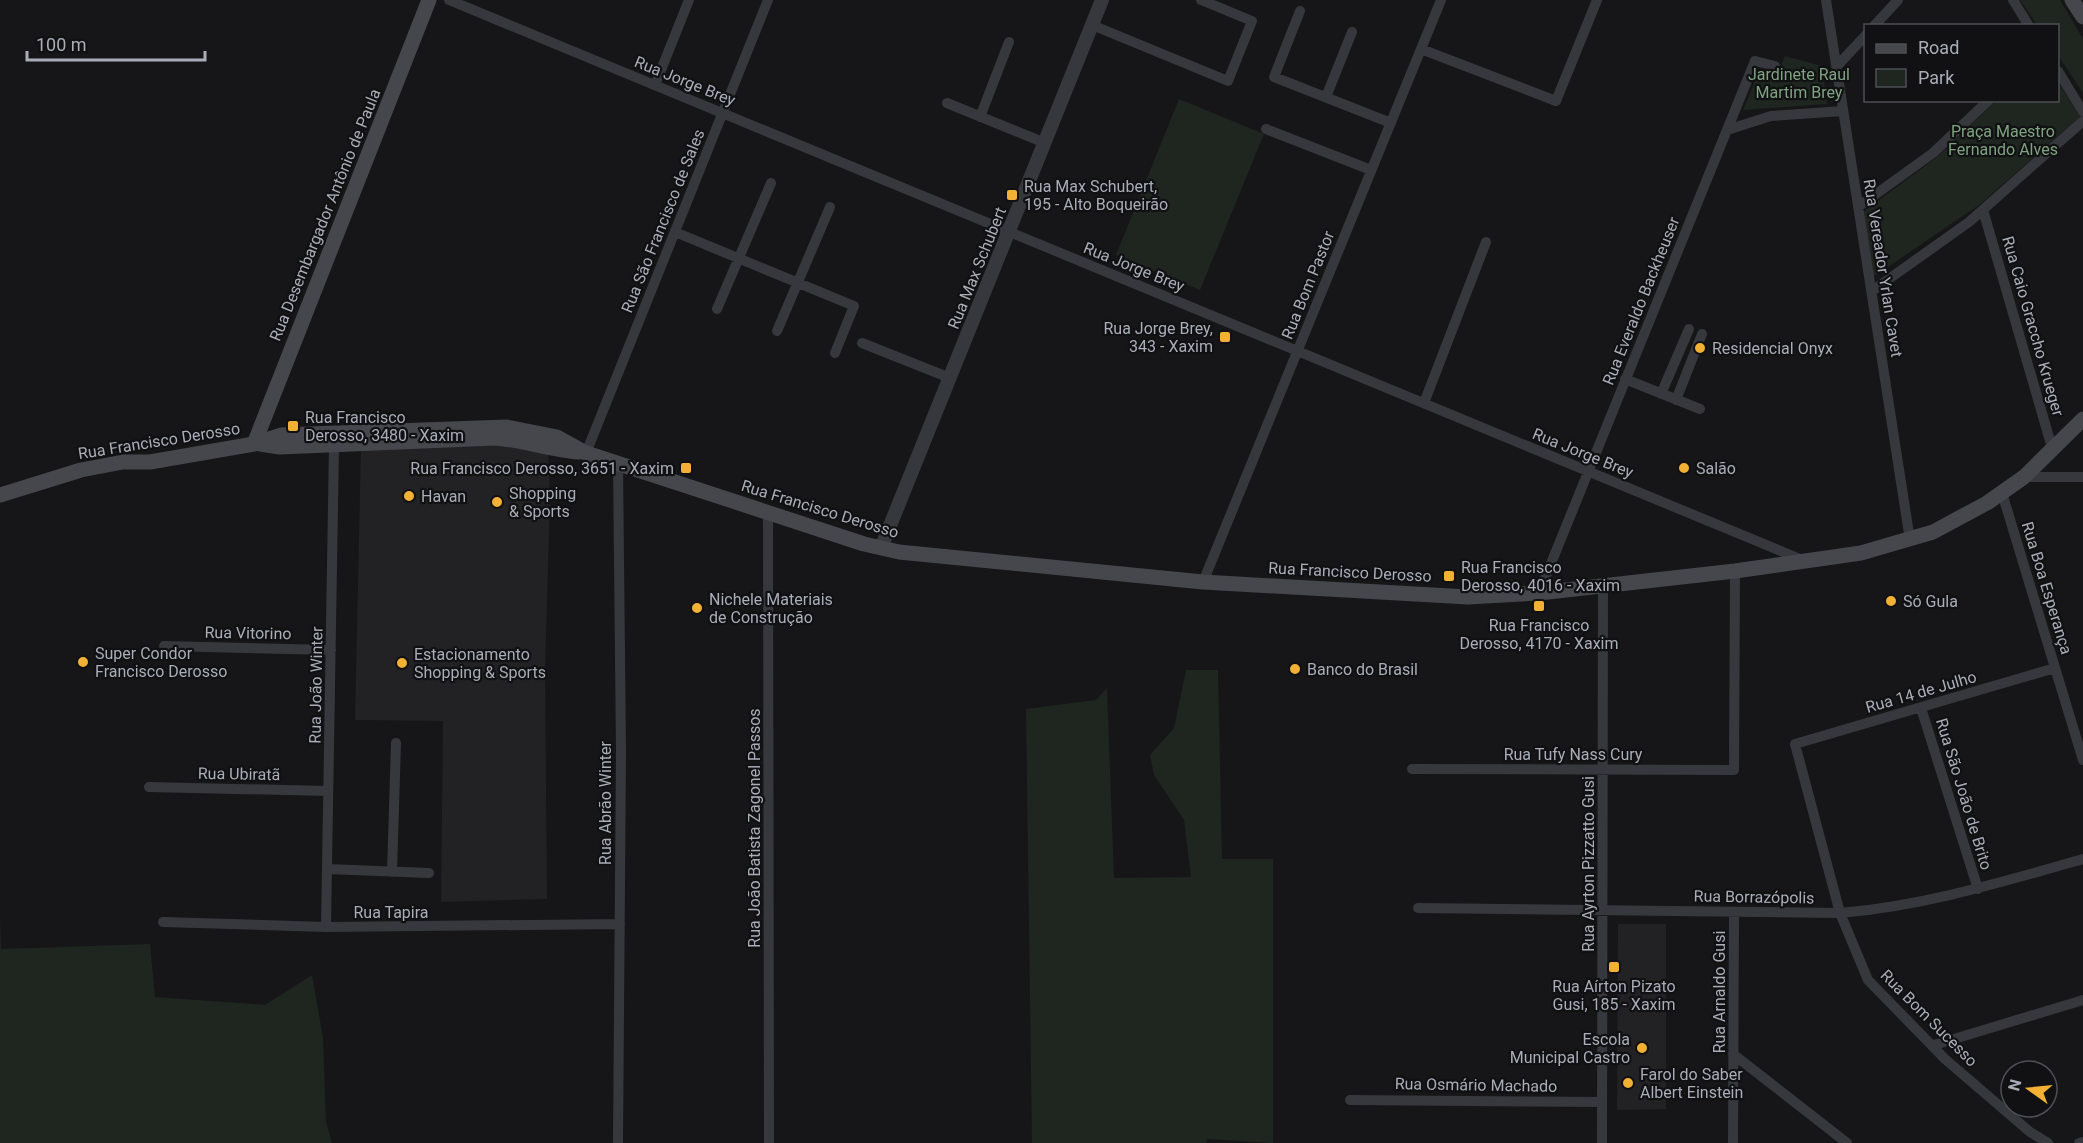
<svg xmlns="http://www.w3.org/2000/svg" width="2083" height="1143" font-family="Roboto,sans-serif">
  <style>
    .built { fill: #222225 }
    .green { fill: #1e261f }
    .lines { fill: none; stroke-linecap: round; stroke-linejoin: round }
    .minor { stroke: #37383d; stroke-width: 10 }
    .tertiary { stroke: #37383d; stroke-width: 14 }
    .secondary { stroke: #45474d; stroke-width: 15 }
    .poi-dot { fill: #f2b134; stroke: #111113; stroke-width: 2 }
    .labels { text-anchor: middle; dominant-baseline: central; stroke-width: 4.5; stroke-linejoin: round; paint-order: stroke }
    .park-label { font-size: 16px; fill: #7fa381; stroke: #111113 }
    .street-label { font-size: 16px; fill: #a8adb8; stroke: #111113 }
    .poi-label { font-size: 16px; fill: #a8adb8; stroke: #111113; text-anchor: start }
  </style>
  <rect width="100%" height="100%" fill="#161618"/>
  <path class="built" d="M 503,444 L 548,450 L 550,497 L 545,671 L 547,899 L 441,902 L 443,721 L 355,720 L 361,447 Z
    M 1618,924 L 1666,924 L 1666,1109 L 1617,1110 Z"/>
  <path class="green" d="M 2020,0 L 2060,0 L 2083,39 L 2083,93 L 2058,55 L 2058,26 L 2037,25 Z
    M 1785,56 L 1822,66 L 1827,104 L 1743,110 L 1759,72 L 1778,73 Z
    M 2058,82 L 2080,117 L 1979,205 L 1873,277 L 1863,212 L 1937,157 L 1996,101 L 2058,100 Z
    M 1179,99 L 1264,134 L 1200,290 L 1116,255 Z
    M 1186,670 L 1218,670 L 1222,859 L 1273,859 L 1273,1143 L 1207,1139 L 1206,1143 L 1032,1143 L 1026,709 L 1096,700 L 1107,688 L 1114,878 L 1191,877 L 1184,820 L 1154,775 L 1150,755 L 1174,728 Z
    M 0,918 L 1,949 L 150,944 L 155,997 L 265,1005 L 312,975 L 323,1038 L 326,1122 L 332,1143 L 0,1143 Z"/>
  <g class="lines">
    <path class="minor" d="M 449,0 L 1805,561
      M 1826,0 L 1910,540
      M 2013,0 L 2029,26
      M 1300,11 L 1274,77 L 1391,123
      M 1092,25 L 1228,81 L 1252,21 L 1201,0
      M 1874,26 L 1898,0
      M 1421,49 L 1556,101 L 1597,0
      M 1837,66 L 1866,35
      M 2058,71 L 2083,112
      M 655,85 L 689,0
      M 1326,97 L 1352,32
      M 947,103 L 1045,143
      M 980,117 L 1009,42
      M 1266,129 L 1371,170
      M 1727,130 L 1755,61 L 1775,66
      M 1858,207 L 1933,153 L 1989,100
      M 1983,210 L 2053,451
      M 675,232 L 854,306 L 835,353
      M 1872,291 L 1969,222 L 2083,121
      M 717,309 L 771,183
      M 777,331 L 830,207
      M 862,343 L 950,378
      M 1625,379 L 1700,409
      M 1661,394 L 1689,329
      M 1676,400 L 1702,334
      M 1424,403 L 1486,242
      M 586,453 L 768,0
      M 2024,477 L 2083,477
      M 2002,493 L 2083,760
      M 768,512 L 769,1143
      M 1203,582 L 1441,0
      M 1539,593 L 1727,130 L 1771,116 L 1843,111
      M 164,646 L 331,650
      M 1921,708 L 1978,889
      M 1412,769 L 1734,770 L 1735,571
      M 149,787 L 328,791
      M 327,869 L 429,873
      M 392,872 L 396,743
      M 1418,908 L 1840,913 C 1924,906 2002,882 2083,859
      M 163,922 L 326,927 L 620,924
      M 326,927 L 334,445
      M 1934,1045 L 2083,1000
      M 1733,1054 L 1847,1143
      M 1350,1100 L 1602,1102
      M 618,1143 L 621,752 L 618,463
      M 1602,1143 L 1603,586
      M 1733,1143 L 1734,912
      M 2048,1143 L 2030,1132 L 1945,1059 L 1868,980 L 1840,913 L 1795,744 L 2055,668
      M 2079,1143 L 2083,1142"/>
    <path class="tertiary" d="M 881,548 L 1102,0"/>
    <path class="secondary" d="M 2072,0 L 2083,17
      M 254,444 L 429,0
      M 260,444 L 280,447 L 495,438 C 524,440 551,450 579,452
      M 0,495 L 81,470 L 123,462 L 150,462 L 254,444 L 281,435 L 507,427 L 557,437 L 586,453 L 864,544 L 899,552 L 1203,582 L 1468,597 L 1539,593 L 1735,571 L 1861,553 L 1933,532 L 1987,503 L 2024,477 L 2083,419"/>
  </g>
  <g class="poi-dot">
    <rect x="1006" y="189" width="12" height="12" rx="3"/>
    <rect x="1219" y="331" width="12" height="12" rx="3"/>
    <circle cx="1700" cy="348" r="6"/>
    <rect x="287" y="420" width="12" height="12" rx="3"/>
    <rect x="680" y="462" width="12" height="12" rx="3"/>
    <circle cx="1684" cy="468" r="6"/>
    <circle cx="409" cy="496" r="6"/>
    <circle cx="497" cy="502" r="6"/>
    <rect x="1443" y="570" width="12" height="12" rx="3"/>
    <circle cx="1891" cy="601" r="6"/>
    <rect x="1533" y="600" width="12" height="12" rx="3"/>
    <circle cx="697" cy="608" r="6"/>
    <circle cx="83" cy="662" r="6"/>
    <circle cx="402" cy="663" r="6"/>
    <circle cx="1295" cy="669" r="6"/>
    <rect x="1608" y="961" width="12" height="12" rx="3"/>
    <circle cx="1642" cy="1048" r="6"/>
    <circle cx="1628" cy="1083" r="6"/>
  </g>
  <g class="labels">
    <g class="park-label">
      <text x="1799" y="74">Jardinete Raul<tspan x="1799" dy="18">Martim Brey</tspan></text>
      <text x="2003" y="131">Praça Maestro<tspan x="2003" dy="18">Fernando Alves</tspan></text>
    </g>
    <g class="street-label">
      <text transform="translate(685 81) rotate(22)">Rua Jorge Brey</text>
      <text transform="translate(325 215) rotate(-68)">Rua Desembargador Antônio de Paula</text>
      <text transform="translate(663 221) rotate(-68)">Rua São Francisco de Sales</text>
      <text transform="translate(1134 267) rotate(22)">Rua Jorge Brey</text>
      <text transform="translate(977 268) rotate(-68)">Rua Max Schubert</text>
      <text transform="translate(1883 268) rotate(81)">Rua Vereador Yrlan Cavet</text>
      <text transform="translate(1308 285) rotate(-68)">Rua Bom Pastor</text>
      <text transform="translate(1641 301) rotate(-68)">Rua Everaldo Backheuser</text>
      <text transform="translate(2033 326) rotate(74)">Rua Caio Graccho Krueger</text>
      <text transform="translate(159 441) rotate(-9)">Rua Francisco Derosso</text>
      <text transform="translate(1583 453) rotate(22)">Rua Jorge Brey</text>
      <text transform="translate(820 509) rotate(17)">Rua Francisco Derosso</text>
      <text transform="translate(1350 572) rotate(3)">Rua Francisco Derosso</text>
      <text transform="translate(2047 588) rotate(73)">Rua Boa Esperança</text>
      <text transform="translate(248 633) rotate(1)">Rua Vitorino</text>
      <text transform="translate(316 685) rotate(-89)">Rua João Winter</text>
      <text transform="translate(1921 692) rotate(-16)">Rua 14 de Julho</text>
      <text x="1573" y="754">Rua Tufy Nass Cury</text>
      <text transform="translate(239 774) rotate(1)">Rua Ubiratã</text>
      <text transform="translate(1964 794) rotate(73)">Rua São João de Brito</text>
      <text transform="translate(605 803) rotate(-90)">Rua Abrão Winter</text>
      <text transform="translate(754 828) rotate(-90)">Rua João Batista Zagonel Passos</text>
      <text transform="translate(1588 864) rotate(-90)">Rua Ayrton Pizzatto Gusi</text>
      <text transform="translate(1754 897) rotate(1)">Rua Borrazópolis</text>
      <text x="391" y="912">Rua Tapira</text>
      <text transform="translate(1719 992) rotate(-90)">Rua Arnaldo Gusi</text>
      <text transform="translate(1929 1018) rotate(45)">Rua Bom Sucesso</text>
      <text transform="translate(1476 1085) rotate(1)">Rua Osmário Machado</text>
    </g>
    <g class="poi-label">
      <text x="1024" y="186">Rua Max Schubert,<tspan x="1024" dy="18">195 - Alto Boqueirão</tspan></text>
      <text x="1213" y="328" text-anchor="end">Rua Jorge Brey,<tspan x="1213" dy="18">343 - Xaxim</tspan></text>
      <text x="1712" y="348">Residencial Onyx</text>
      <text x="305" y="417">Rua Francisco<tspan x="305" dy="18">Derosso, 3480 - Xaxim</tspan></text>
      <text x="674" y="468" text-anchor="end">Rua Francisco Derosso, 3651 - Xaxim</text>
      <text x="1696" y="468">Salão</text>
      <text x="509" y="493">Shopping<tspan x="509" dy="18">&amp; Sports</tspan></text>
      <text x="421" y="496">Havan</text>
      <text x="1461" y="567">Rua Francisco<tspan x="1461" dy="18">Derosso, 4016 - Xaxim</tspan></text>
      <text x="709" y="599">Nichele Materiais<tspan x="709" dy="18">de Construção</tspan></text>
      <text x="1903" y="601">Só Gula</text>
      <text x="1539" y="625" text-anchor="middle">Rua Francisco<tspan x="1539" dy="18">Derosso, 4170 - Xaxim</tspan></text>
      <text x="95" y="653">Super Condor<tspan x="95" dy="18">Francisco Derosso</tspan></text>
      <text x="414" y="654">Estacionamento<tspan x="414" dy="18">Shopping &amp; Sports</tspan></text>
      <text x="1307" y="669">Banco do Brasil</text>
      <text x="1614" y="986" text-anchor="middle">Rua Aírton Pizato<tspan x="1614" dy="18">Gusi, 185 - Xaxim</tspan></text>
      <text x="1630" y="1039" text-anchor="end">Escola<tspan x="1630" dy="18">Municipal Castro</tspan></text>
      <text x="1640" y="1074">Farol do Saber<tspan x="1640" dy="18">Albert Einstein</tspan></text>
    </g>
  </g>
  <rect x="1864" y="24" width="195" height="78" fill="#111113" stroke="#4d4f55" stroke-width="1.5"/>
  <rect x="1876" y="44" width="30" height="9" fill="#45474d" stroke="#4d4f55" stroke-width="1.5"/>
  <text x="1918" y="54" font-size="18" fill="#a8adb8">Road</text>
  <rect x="1876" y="69" width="30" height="18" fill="#1e261f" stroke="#4d4f55" stroke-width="1.5"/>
  <text x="1918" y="84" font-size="18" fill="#a8adb8">Park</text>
  <g transform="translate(2029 1089) rotate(285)"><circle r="28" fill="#111113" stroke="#4d4f55" stroke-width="1.5"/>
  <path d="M0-4.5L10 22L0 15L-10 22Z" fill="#f2b134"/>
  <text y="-9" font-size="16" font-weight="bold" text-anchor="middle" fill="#a8adb8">N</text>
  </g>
  <path d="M27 51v9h178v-9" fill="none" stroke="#a8adb8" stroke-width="3"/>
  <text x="36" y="51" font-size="18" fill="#a8adb8" stroke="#111113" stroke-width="4.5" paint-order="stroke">100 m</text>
</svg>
